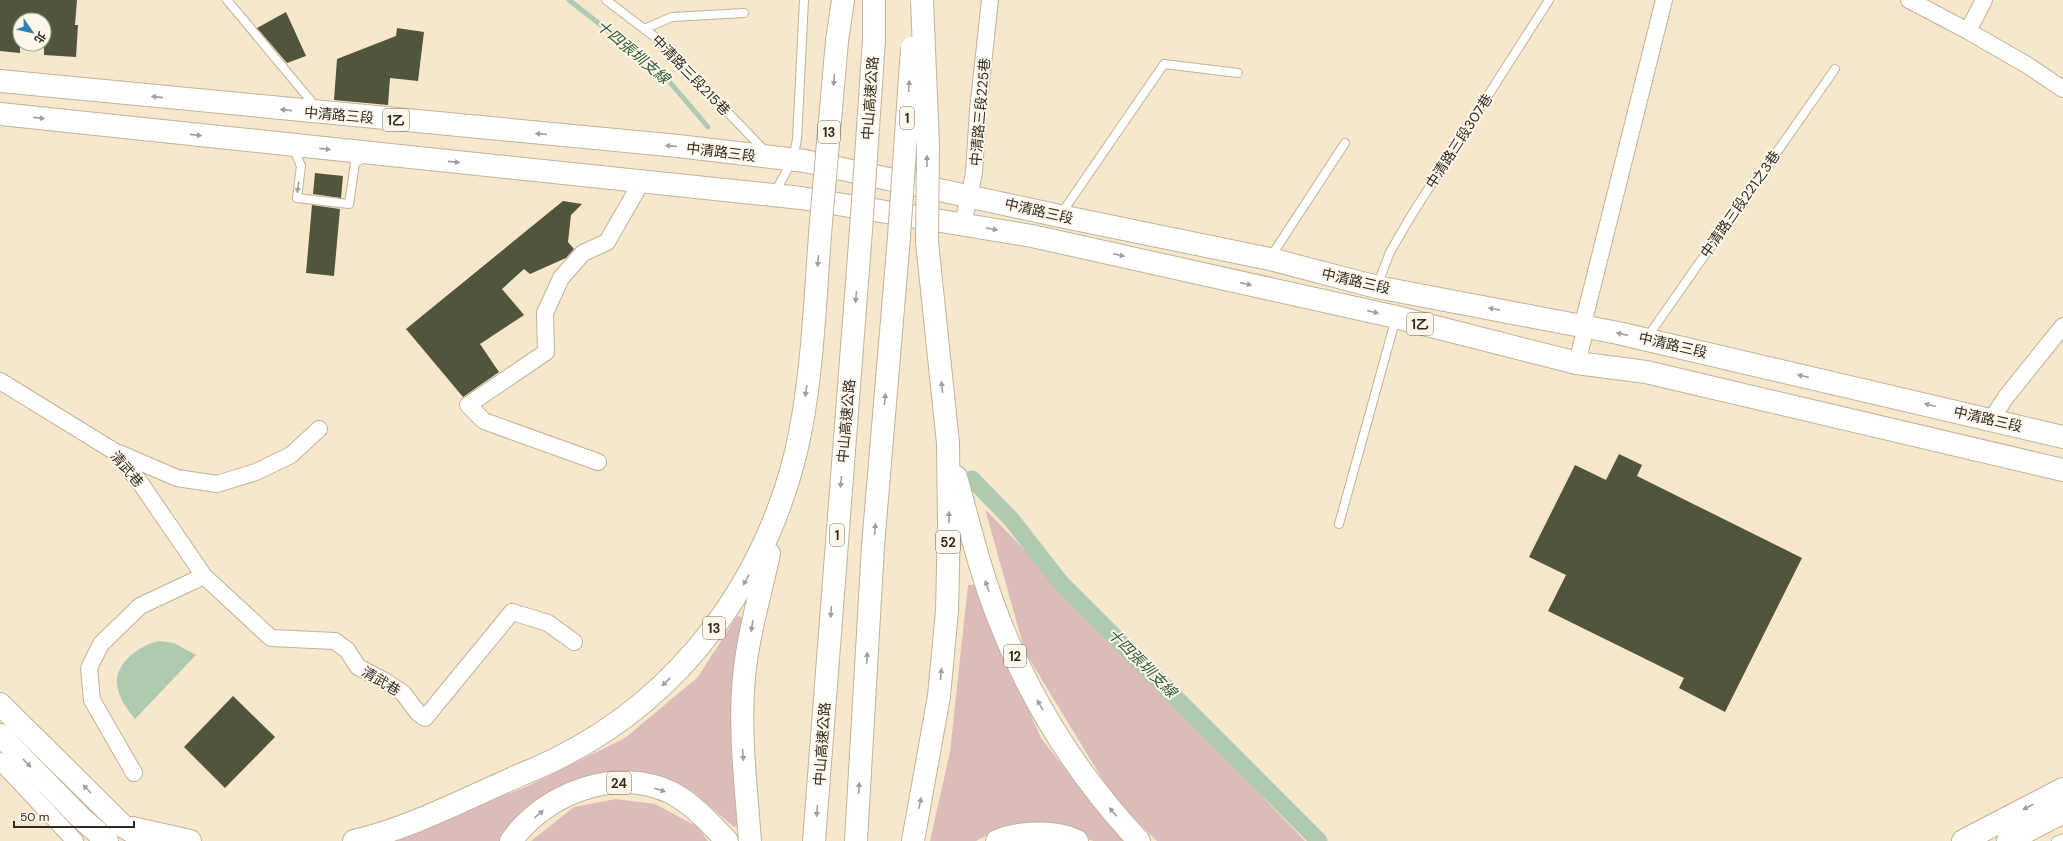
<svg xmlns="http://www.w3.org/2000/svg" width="2063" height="841" font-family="'DM Sans','Noto Sans TC',sans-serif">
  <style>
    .green { fill: #dbbcbb }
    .water { fill: #aecaaf }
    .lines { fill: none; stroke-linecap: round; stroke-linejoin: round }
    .stream { stroke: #aecaaf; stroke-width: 5 }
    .canal { stroke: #aecaaf; stroke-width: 17 }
    .building { fill: #51553b }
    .lane-casing { stroke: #c1b398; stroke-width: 10 }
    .street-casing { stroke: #c1b398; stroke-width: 18 }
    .primary-casing { stroke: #c1b398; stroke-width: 24 }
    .highway-casing { stroke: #c1b398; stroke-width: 24 }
    .lane { stroke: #fff; stroke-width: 8 }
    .street { stroke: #fff; stroke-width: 16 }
    .primary { stroke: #fff; stroke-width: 22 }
    .highway { stroke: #fff; stroke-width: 22 }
    .highway-bridge-casing { stroke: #c1b398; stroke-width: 24; stroke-linecap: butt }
    .highway-bridge { stroke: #fff; stroke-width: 22 }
    .oneway { fill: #a29f9b }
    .labels { text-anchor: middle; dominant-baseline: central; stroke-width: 4; stroke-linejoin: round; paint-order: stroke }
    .shield { fill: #fcf6eb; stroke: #6d675d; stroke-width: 1 }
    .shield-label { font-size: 13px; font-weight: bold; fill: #302a20 }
    .street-label { font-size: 14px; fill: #302a20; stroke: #fcf6eb }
    .water-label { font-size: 15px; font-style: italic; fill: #315c35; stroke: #fcf6eb }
  </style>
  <rect width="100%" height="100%" fill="#f7e8cd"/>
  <path class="green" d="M 985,509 L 1305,841 L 1157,841 L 1114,798 L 1025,652 Z
    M 968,585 L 976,585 L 990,622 L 1041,738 L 1104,819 L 1126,841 L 1093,841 L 1064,827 L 995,831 L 976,841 L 930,841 L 950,752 Z
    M 737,616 L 746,618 L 731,729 L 742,824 L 734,827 L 692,791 L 655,777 L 598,774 L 503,841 L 396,841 L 530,785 L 625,738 L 698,677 Z
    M 616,799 L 655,804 L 698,827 L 708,841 L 531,841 L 574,807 Z"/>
  <path class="water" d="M 159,641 L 174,643 L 196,655 L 135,719 C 127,709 118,697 117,684 C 115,662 141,645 159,641 Z"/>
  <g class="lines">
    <path class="stream" d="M 569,0 L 662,73 L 708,127"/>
    <path class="canal" d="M 972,479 L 1011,519 L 1061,583 L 1319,841"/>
  </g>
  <path class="building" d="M 0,0 L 77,0 L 75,25 L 78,25 L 76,57 L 44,55 L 44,17 L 20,16 L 20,53 L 0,51 Z
    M 286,12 L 306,56 L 287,63 L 257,28 Z
    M 397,28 L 424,32 L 418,81 L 390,78 L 388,105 L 334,100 L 337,59 L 396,36 Z
    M 315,173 L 343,176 L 341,198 L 313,194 Z
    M 563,201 L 582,204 L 571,215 L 568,242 L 574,249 L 566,258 L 530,274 L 524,269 L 502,289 L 524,315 L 480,344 L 499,372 L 463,397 L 406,329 Z
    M 312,205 L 340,209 L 334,276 L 306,273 Z
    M 1619,454 L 1642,465 L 1637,476 L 1802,558 L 1725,712 L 1679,688 L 1684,678 L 1548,611 L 1566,575 L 1529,557 L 1575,465 L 1606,480 Z
    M 233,696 L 275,737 L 225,788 L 184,747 Z"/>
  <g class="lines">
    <g class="lane-casing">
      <path id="lane" d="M 227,0 L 316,107
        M 606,0 L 655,37 L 766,152
        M 644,29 L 672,17 L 744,13
        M 293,147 L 301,166 L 297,198 L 349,204 L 355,163 L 365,157
        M 774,194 L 793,159 L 797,139 L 804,0
        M 1061,214 L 1164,64 L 1238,73
        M 1270,258 L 1345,143
        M 1377,286 L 1390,252 L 1411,216 L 1549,0
        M 1646,339 L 1835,69
        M 1339,524 L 1396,318
        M 2056,841 L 2063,838"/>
    </g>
    <g class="street-casing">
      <path id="street" d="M 1909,0 L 1968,31
        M 1984,0 L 1968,31 L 2027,65 L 2063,89
        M 963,224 L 974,173 L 978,110 L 990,0
        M 1577,363 L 1586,327 L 1584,320 L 1664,0
        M 0,381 L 117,453 L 141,484 L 204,576 L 271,638 L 335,641 L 347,650 L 358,667 L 383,680 L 403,693 L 418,713 L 425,718 L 512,612 L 548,623 L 574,642
        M 1991,420 L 2006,397 L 2063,326
        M 119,453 L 177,478 L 217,484 L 256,472 L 291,455 L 319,429
        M 598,462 L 484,421 L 468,405 L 546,352 L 545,313 L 561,278 L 583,253 L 607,242 L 642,181
        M 0,761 L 75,841
        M 134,773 L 92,700 L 89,668 L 101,644 L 140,606 L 204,576"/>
    </g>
    <g class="primary-casing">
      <path id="primary" d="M 0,81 L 678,146 L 805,161 L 1060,216 L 1270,259 L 1377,287 L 1618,333 L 2063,437
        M 0,114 L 801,198 L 1032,236 L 1396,317 L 1577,363 L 1646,372 L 2063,470"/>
    </g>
    <g class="highway-casing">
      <path id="highway" d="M 874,40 L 874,0
        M 837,41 L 843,0
        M 956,477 C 969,524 980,571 998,617 C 1030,700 1078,776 1139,841
        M 0,704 L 124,827 L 149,841
        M 0,735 L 80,817 L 107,841
        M 132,828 L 190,841
        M 354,841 C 407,829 459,802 509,780 C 526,772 543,766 560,757 C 681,696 764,583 796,452 C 813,380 815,296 821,222
        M 511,841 C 545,793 616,766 672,793 C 694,805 710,823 727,841
        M 750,841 C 746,786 739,732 744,677 C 748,635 760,595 769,554
        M 814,841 L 861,230
        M 856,841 L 873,546 L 899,237
        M 913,841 L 939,696 L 947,611 L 949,524 L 948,443 L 927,242
        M 997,841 C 1017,832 1056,830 1077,841
        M 1963,841 L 2063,789
        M 2008,841 L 2063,812"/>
    </g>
    <use href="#lane" class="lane"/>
    <use href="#street" class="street"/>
    <use href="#primary" class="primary"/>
    <use href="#highway" class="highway"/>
    <g class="highway-bridge-casing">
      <path id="highway-bridge" d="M 922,0 L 928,145 L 927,242
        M 821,222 L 837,41
        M 861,230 L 874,40
        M 899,237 L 912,48"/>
    </g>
    <use href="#highway-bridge" class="highway-bridge"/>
  </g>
  <defs><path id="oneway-solid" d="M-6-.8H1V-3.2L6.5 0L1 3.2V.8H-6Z"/></defs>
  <g class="oneway">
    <use href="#oneway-solid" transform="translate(834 80) rotate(95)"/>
    <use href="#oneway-solid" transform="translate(909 86) rotate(-86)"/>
    <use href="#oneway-solid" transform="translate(157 97) rotate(-174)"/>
    <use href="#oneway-solid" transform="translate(286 110) rotate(-174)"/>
    <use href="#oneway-solid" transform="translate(39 118) rotate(6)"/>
    <use href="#oneway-solid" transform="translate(541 134) rotate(-175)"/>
    <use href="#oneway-solid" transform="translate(196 135) rotate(6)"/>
    <use href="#oneway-solid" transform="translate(671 146) rotate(-175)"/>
    <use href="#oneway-solid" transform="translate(325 149) rotate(6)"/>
    <use href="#oneway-solid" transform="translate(927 161) rotate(-90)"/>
    <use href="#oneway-solid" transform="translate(454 162) rotate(6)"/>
    <use href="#oneway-solid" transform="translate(298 187) rotate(98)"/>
    <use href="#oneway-solid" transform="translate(992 229) rotate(11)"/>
    <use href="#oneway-solid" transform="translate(1119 255) rotate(13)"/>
    <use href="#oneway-solid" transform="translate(818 261) rotate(95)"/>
    <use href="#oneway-solid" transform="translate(1246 284) rotate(13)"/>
    <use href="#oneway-solid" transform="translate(856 297) rotate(95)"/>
    <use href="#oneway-solid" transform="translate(1494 309) rotate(-169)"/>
    <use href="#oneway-solid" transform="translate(1373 312) rotate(13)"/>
    <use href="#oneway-solid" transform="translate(1622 334) rotate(-167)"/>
    <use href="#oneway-solid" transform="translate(1803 376) rotate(-167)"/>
    <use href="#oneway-solid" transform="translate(942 387) rotate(-96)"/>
    <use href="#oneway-solid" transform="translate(806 391) rotate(99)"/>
    <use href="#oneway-solid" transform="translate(885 399) rotate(-85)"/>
    <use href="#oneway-solid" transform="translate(1930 405) rotate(-166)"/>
    <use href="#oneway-solid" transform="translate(841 482) rotate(95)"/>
    <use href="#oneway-solid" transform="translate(949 517) rotate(-91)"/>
    <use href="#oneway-solid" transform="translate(875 529) rotate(-85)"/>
    <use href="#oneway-solid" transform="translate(746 580) rotate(120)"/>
    <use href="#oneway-solid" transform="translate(987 586) rotate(-109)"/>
    <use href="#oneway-solid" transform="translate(831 612) rotate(94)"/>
    <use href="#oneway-solid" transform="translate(752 626) rotate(99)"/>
    <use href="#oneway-solid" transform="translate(867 658) rotate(-87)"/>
    <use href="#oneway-solid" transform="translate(941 674) rotate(-85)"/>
    <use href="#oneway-solid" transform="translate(666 682) rotate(136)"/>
    <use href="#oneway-solid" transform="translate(1040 705) rotate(-120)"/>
    <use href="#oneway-solid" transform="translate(743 755) rotate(85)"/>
    <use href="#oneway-solid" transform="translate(27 763) rotate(46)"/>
    <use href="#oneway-solid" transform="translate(859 788) rotate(-87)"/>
    <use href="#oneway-solid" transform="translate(87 789) rotate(-134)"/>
    <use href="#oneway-solid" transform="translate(660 790) rotate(18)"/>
    <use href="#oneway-solid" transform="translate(920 803) rotate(-79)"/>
    <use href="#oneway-solid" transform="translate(2028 807) rotate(153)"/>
    <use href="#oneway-solid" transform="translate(817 811) rotate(95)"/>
    <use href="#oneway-solid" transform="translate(1113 812) rotate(-131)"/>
    <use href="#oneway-solid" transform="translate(539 814) rotate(-41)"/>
  </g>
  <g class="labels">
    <g class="shield">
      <rect x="900" y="107" width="14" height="22" rx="3"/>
      <rect x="383" y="109" width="26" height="22" rx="3"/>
      <rect x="818" y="121" width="22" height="22" rx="3"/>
      <rect x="1407" y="313" width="26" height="22" rx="3"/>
      <rect x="830" y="524" width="14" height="22" rx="3"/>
      <rect x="936" y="531" width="24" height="22" rx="3"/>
      <rect x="703" y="617" width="22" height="22" rx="3"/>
      <rect x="1004" y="645" width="22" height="22" rx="3"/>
      <rect x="607" y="772" width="24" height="22" rx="3"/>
    </g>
    <g class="shield-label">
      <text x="907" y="118">1</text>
      <text x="396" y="120">1乙</text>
      <text x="829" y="132">13</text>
      <text x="1420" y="324">1乙</text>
      <text x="837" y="535">1</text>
      <text x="948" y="542">52</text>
      <text x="714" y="628">13</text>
      <text x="1015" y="656">12</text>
      <text x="619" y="783">24</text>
    </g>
    <g class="street-label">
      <text transform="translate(691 75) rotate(46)">中清路三段215巷</text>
      <text transform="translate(870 98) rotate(-86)">中山高速公路</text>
      <text transform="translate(980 112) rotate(-85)">中清路三段225巷</text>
      <text transform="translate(339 115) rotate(5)">中清路三段</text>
      <text transform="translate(1459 141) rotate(-57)">中清路三段307巷</text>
      <text transform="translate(721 152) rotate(7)">中清路三段</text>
      <text transform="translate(1740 204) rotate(-55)">中清路三段221之3巷</text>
      <text transform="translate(1039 211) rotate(13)">中清路三段</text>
      <text transform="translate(1356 281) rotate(13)">中清路三段</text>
      <text transform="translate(1673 345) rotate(13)">中清路三段</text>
      <text transform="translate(1988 419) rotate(13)">中清路三段</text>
      <text transform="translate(846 421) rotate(-85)">中山高速公路</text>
      <text transform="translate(127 469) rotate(50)">清武巷</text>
      <text transform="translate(381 681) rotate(31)">清武巷</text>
      <text transform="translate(822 744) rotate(-86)">中山高速公路</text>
    </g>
    <g class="water-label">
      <text transform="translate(633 52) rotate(40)">十四張圳支線</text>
      <text transform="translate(1142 663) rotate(45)">十四張圳支線</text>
    </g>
  </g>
  <g transform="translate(32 32) rotate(124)"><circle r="19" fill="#fcf6eb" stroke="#aaa49a"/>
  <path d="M0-3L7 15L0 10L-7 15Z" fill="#3180b2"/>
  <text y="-6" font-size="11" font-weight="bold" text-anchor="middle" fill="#302a20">北</text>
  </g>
  <path d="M14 821v6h120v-6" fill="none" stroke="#302a20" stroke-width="2"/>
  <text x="20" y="821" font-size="12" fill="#302a20" stroke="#fcf6eb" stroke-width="3" paint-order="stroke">50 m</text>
</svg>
